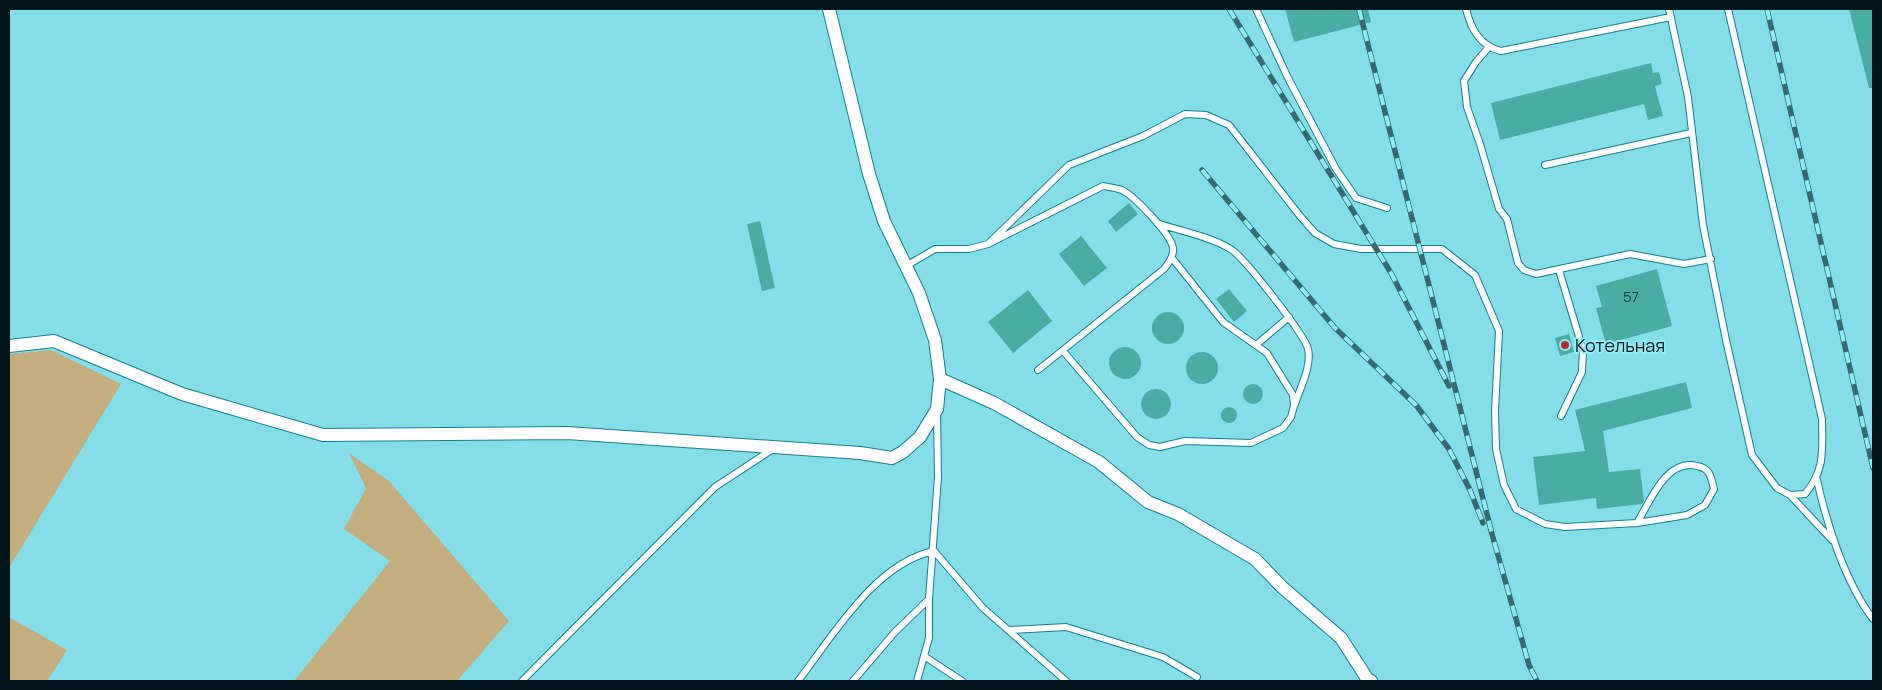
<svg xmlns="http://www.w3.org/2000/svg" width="1882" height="690" font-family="Manrope,sans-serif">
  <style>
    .green { fill: #c3ae80 }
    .building { fill: #4baca3 }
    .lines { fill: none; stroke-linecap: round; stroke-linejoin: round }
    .lane-casing { stroke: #197f8b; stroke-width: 8 }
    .street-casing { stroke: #197f8b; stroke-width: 14 }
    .lane { stroke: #fff; stroke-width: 6 }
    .street { stroke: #fff; stroke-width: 12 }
    .rail-casing { stroke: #366970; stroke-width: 5.5 }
    .rail { stroke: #91ebf7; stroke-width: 4; stroke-dasharray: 11; stroke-linecap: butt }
    .poi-dot { fill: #b82927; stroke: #91ebf7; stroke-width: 2 }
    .labels { text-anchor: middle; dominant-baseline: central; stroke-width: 4; stroke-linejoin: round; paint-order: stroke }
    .number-label { font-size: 15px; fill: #133d3e }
    .poi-label { font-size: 18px; fill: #00181c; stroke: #91ebf7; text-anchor: start }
  </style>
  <rect width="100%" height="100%" fill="#83deea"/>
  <path class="green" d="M 51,350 L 121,384 L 9,568 L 9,354 Z
    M 349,453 L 389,481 L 509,621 L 457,681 L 294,681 L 390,561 L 344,529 L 366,488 Z
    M 9,617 L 67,650 L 47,681 L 9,681 Z"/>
  <path class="building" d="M 1285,9 L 1368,9 L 1371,22 L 1294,42 Z
    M 1849,9 L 1873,9 L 1873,88 L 1869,88 Z
    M 1651,63 L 1653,73 L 1659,72 L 1662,84 L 1655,86 L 1663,116 L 1648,120 L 1644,104 L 1500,140 L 1491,103 Z
    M 1129,203 L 1138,214 L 1116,232 L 1108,221 Z
    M 760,221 L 775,288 L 762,291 L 747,224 Z
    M 1081,236 L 1107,268 L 1084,286 L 1059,254 Z
    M 1657,269 L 1672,326 L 1606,344 L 1596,308 L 1602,307 L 1596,286 Z
    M 1229,289 L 1247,311 L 1234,322 L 1216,299 Z
    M 1028,290 L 1052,321 L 1013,353 L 988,322 Z
    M1152 328a16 16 0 1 1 32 0a16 16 0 1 1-32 0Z
    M 1569,334 L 1574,352 L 1560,356 L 1555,338 Z
    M1109 363a16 16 0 1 1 32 0a16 16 0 1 1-32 0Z
    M1186 368a16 16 0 1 1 32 0a16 16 0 1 1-32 0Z
    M 1686,382 L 1692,408 L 1603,431 L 1609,472 L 1640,469 L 1644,501 L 1642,504 L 1597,509 L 1596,498 L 1539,505 L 1533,457 L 1585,451 L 1575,410 Z
    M1243 394a10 10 0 1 1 20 0a10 10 0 1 1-20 0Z
    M1141 404a15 15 0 1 1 30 0a15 15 0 1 1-30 0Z
    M1221 415a8 8 0 1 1 16 0a8 8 0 1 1-16 0Z"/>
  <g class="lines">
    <g class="lane-casing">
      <path id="lane" d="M 1256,9 L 1288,78 L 1336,169 L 1356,198 L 1387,208
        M 1466,9 C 1471,29 1480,46 1501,51 L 1671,17
        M 1669,9 L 1688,97 L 1703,225 L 1726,340 L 1752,455 L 1777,488 L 1790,495 L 1805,494 C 1826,469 1822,449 1822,419 L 1728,9
        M 1488,48 L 1476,62 L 1464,81 L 1467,107 L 1480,144 L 1499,209 L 1507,219 L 1518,263 L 1524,270 L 1536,274 L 1630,254 L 1684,264 L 1711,259
        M 1545,165 L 1691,133
        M 1157,223 C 1179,231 1213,237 1232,250 C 1245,259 1305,335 1308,349 C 1312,366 1300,388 1295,404
        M 988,244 L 1069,165 L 1143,136 L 1185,114 L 1206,115 L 1229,125 L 1300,216 L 1315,233 L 1334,244 L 1361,249 L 1442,249 L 1475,275 L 1499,331 L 1495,411 L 1496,449 L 1504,485 L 1516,509 L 1545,524 L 1565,527 L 1637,523 L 1687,515 L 1705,505 L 1714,489 C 1711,477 1710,468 1697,466 C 1666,458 1650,502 1637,523
        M 906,266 L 935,249 L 969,249 L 988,244 L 1103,186 C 1109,187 1116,188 1122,190 C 1134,196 1171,234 1173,248 C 1174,256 1169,263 1164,269 L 1038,370
        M 1559,270 L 1583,350 L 1582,372 L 1561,416
        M 1256,345 L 1289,317
        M 1063,351 L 1137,437 L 1149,445 L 1160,447 L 1185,441 L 1251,443 L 1283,428 L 1291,417 L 1294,406 L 1293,395 L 1267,353 L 1223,322 L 1172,258
        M 1817,480 C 1827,525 1845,582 1873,619
        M 1790,495 L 1832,540
        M 934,551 L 983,608 L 1066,681
        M 1009,630 L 1066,627 L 1163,657 L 1197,677
        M 924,656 L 962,681
        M 522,681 L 715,487 L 773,449
        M 798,681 C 833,636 875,563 934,551
        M 853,681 L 895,632 L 929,599
        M 917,681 L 929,638 L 929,599 L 938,477 L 937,413"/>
    </g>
    <g class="street-casing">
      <path id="street" d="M 829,9 L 869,174 L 884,221 L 919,293 L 935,340 L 940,379 L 994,403 L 1099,462 L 1148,502 L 1178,514 L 1255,559 L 1282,587 L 1341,638 L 1368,680 L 1371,681
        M 9,346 L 54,341 L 182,394 L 323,435 L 567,433 L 860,453 L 892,458 L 903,452 L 920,437 L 937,409 L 940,379"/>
    </g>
    <use href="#lane" class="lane"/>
    <use href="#street" class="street"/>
    <g class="rail-casing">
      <path id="rail" d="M 1229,9 L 1391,273 L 1449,386
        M 1359,9 L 1492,534 L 1529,665 L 1537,681
        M 1767,9 L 1873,468
        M 1202,170 L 1335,328 L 1416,405 L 1449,449 L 1470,490 L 1483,523"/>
    </g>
    <use href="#rail" class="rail"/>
  </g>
  <circle class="poi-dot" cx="1565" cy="345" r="5"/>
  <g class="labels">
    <g class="number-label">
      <text x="1631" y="296">57</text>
    </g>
    <g class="poi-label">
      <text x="1575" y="345">Котельная</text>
    </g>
  </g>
  <rect width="1882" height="690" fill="none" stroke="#00181c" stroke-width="20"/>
</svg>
